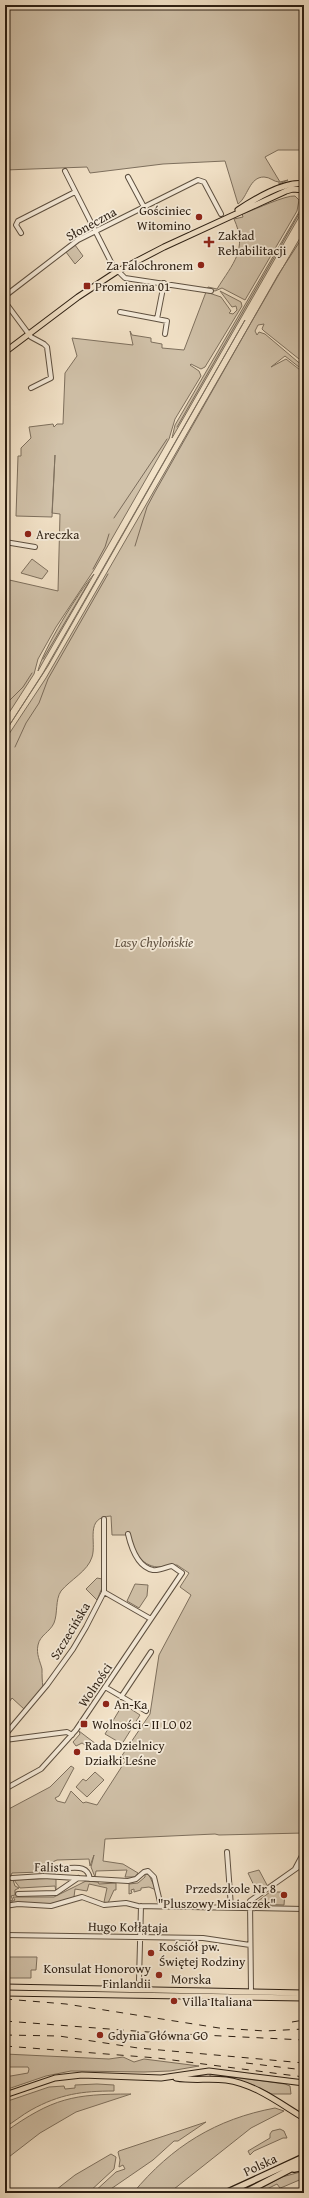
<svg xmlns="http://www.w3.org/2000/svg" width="309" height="2198" font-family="'Gentium Book Plus',serif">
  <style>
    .green { fill: #d1c2aa; stroke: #7e705e }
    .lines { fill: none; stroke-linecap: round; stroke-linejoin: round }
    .stream { stroke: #7b6c5b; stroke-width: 1 }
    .minor-casing { stroke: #5e5040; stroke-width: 6 }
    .major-casing { stroke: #2c1f13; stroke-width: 7 }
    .highway-casing { stroke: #2c1f13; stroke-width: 8 }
    .minor { stroke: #f7eddc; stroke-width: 4 }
    .major { stroke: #f3e3c9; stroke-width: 5 }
    .highway { stroke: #f3e3c9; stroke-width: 5.5 }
    .rail { stroke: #2c1f13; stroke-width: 1; stroke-dasharray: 7 7; stroke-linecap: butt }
    .poi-dot { fill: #8f2418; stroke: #f7eddc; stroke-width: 1.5 }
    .labels { text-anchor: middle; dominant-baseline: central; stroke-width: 3.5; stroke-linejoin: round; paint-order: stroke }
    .poi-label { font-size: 13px; fill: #2c1f13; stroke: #f7eddc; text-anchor: start }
    .street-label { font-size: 13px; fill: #2c1f13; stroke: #f7eddc }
    .park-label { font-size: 13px; font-style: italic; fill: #5e5040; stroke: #f7eddc }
  </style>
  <rect width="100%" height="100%" fill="#f3e3c9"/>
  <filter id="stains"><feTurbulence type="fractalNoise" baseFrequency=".005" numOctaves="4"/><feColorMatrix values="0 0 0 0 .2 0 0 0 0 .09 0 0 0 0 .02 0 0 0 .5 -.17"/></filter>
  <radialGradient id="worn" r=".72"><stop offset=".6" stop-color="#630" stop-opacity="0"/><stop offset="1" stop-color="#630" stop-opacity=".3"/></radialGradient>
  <path class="green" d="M 5,5 L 304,5 L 304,150 L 278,150 L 265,157 L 280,182 L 288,180 L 279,184 L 279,182 C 274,182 270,177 264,177 C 249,177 248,197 238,204 L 225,161 L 163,164 L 90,173 L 87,167 L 5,170 Z
    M 295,196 L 299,200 L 297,211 L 245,300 L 222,288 L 215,291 L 207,289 L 208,287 L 217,289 C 233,263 248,250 234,219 L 243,217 L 242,214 L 245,213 C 256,209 286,195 295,196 Z
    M 303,202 L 303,210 L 172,438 L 175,425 L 299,212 Z
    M 304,231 L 304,363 L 264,331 L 262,329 L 264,324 L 258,325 L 255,331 L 257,335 L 259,332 L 265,334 L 304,367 L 304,371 L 285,356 L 271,367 L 286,359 L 304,373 L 304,1833 L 219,1835 L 215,1834 L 105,1839 L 103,1861 L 123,1864 L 138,1873 L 135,1877 L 125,1877 L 127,1870 L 96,1871 L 95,1877 L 91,1867 L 94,1855 L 90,1866 L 89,1859 L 57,1860 L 46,1865 L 45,1870 L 54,1872 L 56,1870 L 55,1875 L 41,1872 L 12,1873 L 10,1877 L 6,1877 L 7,1881 L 13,1880 L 15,1886 L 19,1888 L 15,1890 L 15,1895 L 11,1896 L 13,1900 L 5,1903 L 5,1811 L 50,1787 L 71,1766 L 74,1768 L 59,1796 L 55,1798 L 57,1801 L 65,1803 L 71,1791 L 83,1803 L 86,1802 L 97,1805 L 126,1760 L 121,1757 L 150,1714 L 159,1655 L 191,1595 L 180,1587 L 189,1573 L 177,1565 C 171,1565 164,1567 158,1567 C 140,1566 134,1549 127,1535 L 112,1535 L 111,1516 C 84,1517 97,1542 92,1557 C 88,1571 70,1580 61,1591 C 55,1600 58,1613 54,1623 C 50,1632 40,1635 38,1645 C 36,1654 40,1661 42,1669 C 42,1675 42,1681 43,1687 L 24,1709 L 12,1698 L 5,1708 L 5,740 L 46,678 Z
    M 75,245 L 83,256 L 75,264 L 66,252 Z
    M 220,291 L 241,302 L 242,306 L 205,367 L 201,369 L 191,364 L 190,365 L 199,371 L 201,376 L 175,419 L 169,439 L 94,570 L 56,627 L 38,659 L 34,674 L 5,719 L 5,579 L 58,591 L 60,514 L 52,513 L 55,455 L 52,517 L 16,516 L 18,456 L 21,456 L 21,448 L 31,438 L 29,427 L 53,424 L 54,427 L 57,424 L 63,424 L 65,373 L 77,356 L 72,338 L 133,345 L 130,331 L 132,335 L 151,338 L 151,342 L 162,344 L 162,348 L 184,350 L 206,292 L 221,297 L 231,311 L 229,313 L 233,314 L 237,310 L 236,306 L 232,307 Z
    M 245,320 L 48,666 L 5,732 L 43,673 Z
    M 32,559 L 48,571 L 42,579 L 21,573 Z
    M 94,574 L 43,662 L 38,671 C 42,651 79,591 94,574 Z
    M 97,1578 L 102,1579 L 102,1588 L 97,1600 L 86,1589 Z
    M 135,1584 L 148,1585 L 147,1596 L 139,1608 L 127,1601 Z
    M 123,1704 L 140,1715 L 122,1744 L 105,1734 Z
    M 79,1731 L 96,1744 L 92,1749 L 82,1743 L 76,1746 L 73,1742 L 80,1734 Z
    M 95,1772 L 104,1780 L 87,1797 L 76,1787 L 83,1779 L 86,1781 Z
    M 259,1870 L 267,1885 L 257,1892 L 248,1873 Z
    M 145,1873 L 149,1875 L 156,1890 L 149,1887 L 141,1888 L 141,1890 L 134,1892 L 134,1889 L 131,1890 L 132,1893 L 129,1894 L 129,1884 L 138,1883 L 145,1877 Z
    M 56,1878 L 56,1892 L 55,1886 L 20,1888 L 14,1880 Z
    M 86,1881 L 98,1882 L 99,1884 L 116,1883 L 116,1890 L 114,1890 L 108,1903 L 104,1902 L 107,1888 L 89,1884 L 87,1891 L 75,1889 L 74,1897 C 55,1905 28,1908 7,1904 L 15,1900 L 13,1897 L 54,1897 Z
    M 270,1892 L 285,1892 L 284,1905 L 254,1904 Z
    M 5,1957 L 37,1957 L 36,1970 L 31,1970 L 31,1978 L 5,1978 Z
    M 5,2054 L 109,2059 L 123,2057 L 134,2062 L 144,2059 L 199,2066 L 170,2071 L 144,2072 L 71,2071 L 46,2076 L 5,2090 L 5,2077 L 28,2073 L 29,2069 L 28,2067 L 5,2067 Z
    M 210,2074 L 285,2084 L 290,2086 L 291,2094 L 272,2094 L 256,2087 L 210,2077 Z
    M 97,2084 L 114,2085 L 114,2091 C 82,2091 60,2094 31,2110 C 22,2115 14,2122 5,2127 L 5,2102 L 49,2087 L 64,2086 L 65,2089 L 75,2088 L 75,2085 Z
    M 131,2094 L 76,2112 L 40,2133 L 5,2160 L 5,2132 C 53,2098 73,2094 131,2094 Z
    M 275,2108 L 284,2111 L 251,2128 L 169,2193 L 133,2193 C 172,2146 216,2119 275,2108 Z
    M 206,2122 L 178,2141 L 174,2141 L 153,2160 L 105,2193 L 93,2193 L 116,2172 L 125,2169 L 123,2165 L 119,2167 L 120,2160 L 118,2152 L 119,2151 Z
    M 280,2129 L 284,2131 L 287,2138 L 283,2138 L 254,2151 L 250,2155 L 248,2151 L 270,2138 L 270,2134 L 272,2131 Z
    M 111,2154 L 116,2157 L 114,2169 L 88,2193 L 52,2193 L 75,2175 Z
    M 304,2171 L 304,2178 L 283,2187 L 280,2188 L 277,2184 L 259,2193 L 252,2193 L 282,2177 Z"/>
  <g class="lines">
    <path class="stream" d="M 177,427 L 300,212
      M 114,518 L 167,439
      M 135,546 L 147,507 L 155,492 L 278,275 L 304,235
      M 93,569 L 105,547 L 109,534
      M 43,659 L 89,582
      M 5,705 L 23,687 L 32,673
      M 15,747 L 26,723 L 39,703 L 48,679 L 108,574"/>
    <g class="minor-casing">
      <path id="minor" d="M 65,171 L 116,272
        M 128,177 L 144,207
        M 21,233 L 16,225 L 18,221 L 75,192
        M 118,271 L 125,278 L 211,291
        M 164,283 L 157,319 L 167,321 L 165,334
        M 5,296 L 78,240 L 198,180 L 204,182 L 221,214
        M 5,302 L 31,337 L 44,344 L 47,347 L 51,378 L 31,388
        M 120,312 L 157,319
        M 5,542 L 35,547
        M 104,1592 L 151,1619
        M 105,1687 L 146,1711
        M 121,1697 L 151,1652
        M 5,1735 L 47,1685 L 73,1649 L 86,1627 L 104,1592 L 104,1519
        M 5,1740 L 67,1732 L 72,1735
        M 5,1789 L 41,1769 L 76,1730 L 182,1573 L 172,1566 C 166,1567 159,1571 153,1570 C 138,1567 131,1547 128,1534
        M 302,1797 L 304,1804
        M 227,1852 L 231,1907
        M 53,1867 C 66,1872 87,1860 90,1879
        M 295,1869 L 304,1852
        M 12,1878 L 43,1876 L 128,1881 L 136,1879 L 144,1872 L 148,1871 L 154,1877 L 161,1906
        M 18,1894 L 56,1893 L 78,1878
        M 5,1906 L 18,1904 L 51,1906 L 82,1897 L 104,1905 L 126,1903 L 138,1906 L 304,1909
        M 5,1935 L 203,1938 L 250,1945
        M 139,1980 L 141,1906
        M 251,1992 L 250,1901 L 304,1863"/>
    </g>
    <g class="major-casing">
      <path id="major" d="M 238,210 C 253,200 286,180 304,184
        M 5,352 L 78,297 L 116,272 L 164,247 L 286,191 L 293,189 L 304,190
        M 5,1987 L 304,1993
        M 5,1993 L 304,1998
        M 176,2078 C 192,2081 209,2078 226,2080 C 255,2084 279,2103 304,2118
        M 5,2095 L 55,2078 L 82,2075 L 161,2078 L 209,2071 L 304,2083"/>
    </g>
    <g class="highway-casing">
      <path id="highway" d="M 294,2169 L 304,2167
        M 226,2193 L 304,2157
        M 244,2193 L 304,2162"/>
    </g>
    <use href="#minor" class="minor"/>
    <use href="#major" class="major"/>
    <use href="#highway" class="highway"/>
    <path class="rail" d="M 5,1999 L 66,2004 L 219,2028 L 265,2031 L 304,2029
      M 5,2021 L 161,2033 L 304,2040
      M 292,2022 L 304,2020
      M 5,2035 L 59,2036 L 138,2048 L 304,2063
      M 5,2046 L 157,2058 L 304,2077
      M 246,2063 L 304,2070"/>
  </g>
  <g class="poi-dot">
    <circle cx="199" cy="217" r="4"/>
    <path d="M207 236h4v4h4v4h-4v4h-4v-4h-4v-4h4z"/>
    <circle cx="201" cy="265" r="4"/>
    <rect x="83" y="282" width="8" height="8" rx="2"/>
    <circle cx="28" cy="534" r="4"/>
    <circle cx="106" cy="1704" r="4"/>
    <rect x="80" y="1720" width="8" height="8" rx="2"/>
    <circle cx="77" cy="1752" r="4"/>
    <circle cx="284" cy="1895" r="4"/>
    <circle cx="151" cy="1953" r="4"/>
    <circle cx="159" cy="1975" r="4"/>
    <circle cx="174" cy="2001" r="4"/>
    <circle cx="100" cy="2035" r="4"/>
  </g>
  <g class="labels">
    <g class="poi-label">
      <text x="191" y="210" text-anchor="end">Gościniec<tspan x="191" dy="15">Witomino</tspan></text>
      <text x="218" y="235">Zakład<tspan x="218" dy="15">Rehabilitacji</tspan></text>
      <text x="193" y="265" text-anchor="end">Za Falochronem</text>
      <text x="95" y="286">Promienna 01</text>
      <text x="36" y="534">Areczka</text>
      <text x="114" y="1704">An-Ka</text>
      <text x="92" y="1724">Wolności - II LO 02</text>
      <text x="85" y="1745">Rada Dzielnicy<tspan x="85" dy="15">Działki Leśne</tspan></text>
      <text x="276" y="1888" text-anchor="end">Przedszkole Nr 8<tspan x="276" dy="15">"Pluszowy Misiaczek"</tspan></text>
      <text x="159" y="1946">Kościół pw.<tspan x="159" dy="15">Świętej Rodziny</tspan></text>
      <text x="151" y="1968" text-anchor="end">Konsulat Honorowy<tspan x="151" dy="15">Finlandii</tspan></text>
      <text x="182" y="2001">Villa Italiana</text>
      <text x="108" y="2035">Gdynia Główna GO</text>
    </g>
    <g class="street-label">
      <text transform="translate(91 224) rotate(-29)">Słoneczna</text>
      <text transform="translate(70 1631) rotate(-59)">Szczecińska</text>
      <text transform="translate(95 1685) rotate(-56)">Wolności</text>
      <text transform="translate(52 1867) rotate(1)">Falista</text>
      <text transform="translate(128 1927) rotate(1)">Hugo Kołłątaja</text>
      <text transform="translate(191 1979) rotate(1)">Morska</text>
      <text transform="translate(260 2165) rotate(-25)">Polska</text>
    </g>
    <g class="park-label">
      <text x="154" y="942">Lasy Chylońskie</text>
    </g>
  </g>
  <rect width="309" height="2198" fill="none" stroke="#f3e3c9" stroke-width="20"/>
  <rect x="6" y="6" width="297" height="2186" fill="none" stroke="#2c1f13" stroke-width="2"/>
  <rect x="10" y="10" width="289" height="2178" fill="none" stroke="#2c1f13"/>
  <rect width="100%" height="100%" filter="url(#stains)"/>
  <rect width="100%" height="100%" fill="url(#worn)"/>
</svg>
